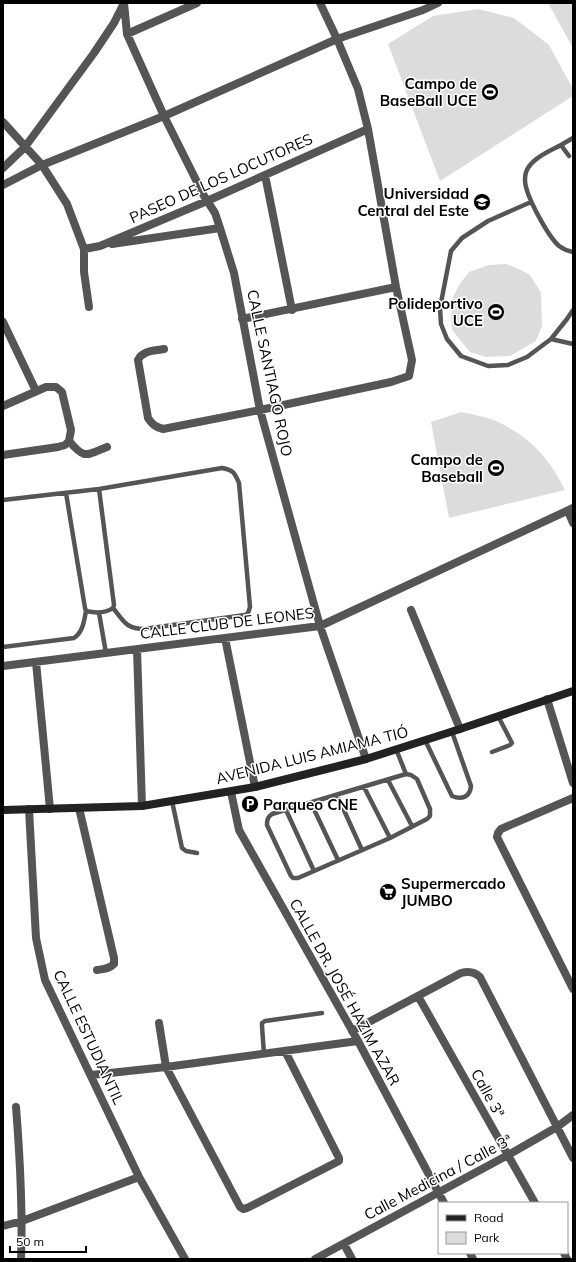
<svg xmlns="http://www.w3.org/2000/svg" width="576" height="1262" font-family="Mulish,sans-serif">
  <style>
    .green { fill: #dcdcdc }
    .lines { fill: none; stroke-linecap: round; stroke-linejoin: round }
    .service { stroke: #555; stroke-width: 4.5 }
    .minor { stroke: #555; stroke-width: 8 }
    .tertiary { stroke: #555; stroke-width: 8 }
    .secondary { stroke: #222; stroke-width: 8 }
    .labels { text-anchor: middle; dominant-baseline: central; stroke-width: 3; stroke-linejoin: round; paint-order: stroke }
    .poi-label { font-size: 15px; font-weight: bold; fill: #000; stroke: #fff; text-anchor: end }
    .street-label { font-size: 15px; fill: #000; stroke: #fff }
  </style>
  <rect width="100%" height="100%" fill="#fff"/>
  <path class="green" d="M 548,3 L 573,3 L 573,48 Z
    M 478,9 L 514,18 L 549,45 L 573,89 L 573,96 L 440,181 L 388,44 L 433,16 Z
    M 506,264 L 519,269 L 530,275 L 541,293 L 542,326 L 536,341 L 510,356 L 486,357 L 470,352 L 452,330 L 451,316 L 452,299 L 459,285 L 469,272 L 489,265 Z
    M 461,412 C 471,414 482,416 491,419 C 526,433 549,457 565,490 L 449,518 L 431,422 Z"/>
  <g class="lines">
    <path class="service" d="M 561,145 C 550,151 535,157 528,168 C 526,171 525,177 525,180 C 525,195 548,236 559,246 C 563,249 568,251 573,252
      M 569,156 L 561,145 L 573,138
      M 531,202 L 488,221 L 462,238 L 451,251 L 440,308 L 441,324 L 447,339 L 461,356 L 488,366 L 508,365 L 527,357 L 551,339 L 567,319 L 573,310
      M 551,339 L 573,344
      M 66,493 L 85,608 L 86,611 C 95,613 106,613 113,608 L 114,605 L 99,489
      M 3,500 L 99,489 L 222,468 C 234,470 235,474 239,483 L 250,607 L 248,613 L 245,615 L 144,629 C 126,629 124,621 113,608
      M 99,613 L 106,653
      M 3,647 L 74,638 C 83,632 84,621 86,611
      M 425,740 L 452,796 C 462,800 470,797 471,786 L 452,732
      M 396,749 L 406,774
      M 492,752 L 510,745 L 512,743 L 498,716
      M 406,774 L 411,775 L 417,779 L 430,809 L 430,816 L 427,819 L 390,838 L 298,878 L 293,878 L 291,876 L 267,825 C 267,819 268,817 272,814 Z
      M 388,780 L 412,826
      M 364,787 L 390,838
      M 337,795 L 362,850
      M 172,801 L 182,848 L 186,851 L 197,853
      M 311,803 L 338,860
      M 286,810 L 314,871
      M 264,1054 L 262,1026 L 262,1023 L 265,1021 L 322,1013"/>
    <path class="minor" d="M 124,3 L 127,34 L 164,116 L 204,196 L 215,213 L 220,228 L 234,273 L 260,410 L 320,626 L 366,759
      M 127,34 L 197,3
      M 3,122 L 42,165 L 67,204 L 84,249 L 84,272 L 89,307
      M 3,168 L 25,147 L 94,53 L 114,23 L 123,5
      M 265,175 L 292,310
      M 112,244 L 220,228
      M 84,249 L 100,246 L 207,201 L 368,129
      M 242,319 L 396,287
      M 3,322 L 36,391
      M 164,349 C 154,351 143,350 138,360 L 148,418 C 152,424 155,427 163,429 L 260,410 L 391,382 L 409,376 L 412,360 L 396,287 L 368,129 L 358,89 L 337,39 L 320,3
      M 3,406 L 46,387 L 56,387 L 62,392 L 71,430 L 69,441 L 65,445 L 58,447 L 3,455
      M 69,441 C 85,460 86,455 107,447
      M 568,511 L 573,523
      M 411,610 L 460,729
      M 225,638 L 255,787
      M 137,649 L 142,806
      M 36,662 L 50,809
      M 3,666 L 320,626 L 573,508
      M 547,699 L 573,783
      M 231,792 L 239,830 L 358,1041 L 444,1203
      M 573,798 L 501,829 L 498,833 L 497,837 L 573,989
      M 79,808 L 114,958 L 114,964 C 109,969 104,969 97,970
      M 29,809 L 36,938 L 45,980 L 139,1177 L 185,1259
      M 418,996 L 535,1203
      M 159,1023 L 166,1067 L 240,1207 L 243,1209 L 247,1208 L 339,1161 L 339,1158 L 285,1051
      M 352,1031 L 461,973 C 468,971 475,972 480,977 L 573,1158
      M 91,1075 L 166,1067 L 358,1041
      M 16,1107 C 20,1158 23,1208 21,1259
      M 3,1226 L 22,1221 L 139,1177
      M 344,1244 L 352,1259
      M 470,1253 L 473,1259
      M 564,1253 L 567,1259
      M 315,1259 L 508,1155 L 557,1127 L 573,1115"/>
    <path class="tertiary" d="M 3,185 L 42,165 L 164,116 L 337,39 L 423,10 L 438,3"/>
    <path class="secondary" d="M 3,810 L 142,806 L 255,787 L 366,759 L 460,729 L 573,691"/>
  </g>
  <defs>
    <g id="stadium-disc" transform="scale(0.9)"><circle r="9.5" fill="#000" stroke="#fff"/><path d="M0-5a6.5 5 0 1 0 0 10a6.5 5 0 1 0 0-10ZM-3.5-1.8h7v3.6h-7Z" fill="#fff"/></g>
    <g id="university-disc" transform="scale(0.9)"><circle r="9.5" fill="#000" stroke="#fff"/><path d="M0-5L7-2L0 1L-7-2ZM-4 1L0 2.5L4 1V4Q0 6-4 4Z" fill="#fff"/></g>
    <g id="parking-disc" transform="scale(0.9)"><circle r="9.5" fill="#000" stroke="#fff"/><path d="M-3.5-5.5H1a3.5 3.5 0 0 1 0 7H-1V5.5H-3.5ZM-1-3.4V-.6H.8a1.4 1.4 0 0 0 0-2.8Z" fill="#fff"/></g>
    <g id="supermarket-disc" transform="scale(0.9)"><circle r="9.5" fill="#000" stroke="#fff"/><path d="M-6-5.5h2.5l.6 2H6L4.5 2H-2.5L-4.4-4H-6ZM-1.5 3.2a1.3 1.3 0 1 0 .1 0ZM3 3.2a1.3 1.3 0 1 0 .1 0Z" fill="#fff"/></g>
  </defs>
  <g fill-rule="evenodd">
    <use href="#stadium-disc" x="490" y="92"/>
    <use href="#university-disc" x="482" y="202"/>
    <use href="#stadium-disc" x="496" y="312"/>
    <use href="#stadium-disc" x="496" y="468"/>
    <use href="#parking-disc" x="250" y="804"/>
    <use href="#supermarket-disc" x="388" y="892"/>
  </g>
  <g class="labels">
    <g class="poi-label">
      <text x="477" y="83">Campo de<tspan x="477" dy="17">BaseBall UCE</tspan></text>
      <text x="469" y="193">Universidad<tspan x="469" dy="17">Central del Este</tspan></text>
      <text x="483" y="303">Polideportivo<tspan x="483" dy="17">UCE</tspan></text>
      <text x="483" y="459">Campo de<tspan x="483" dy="17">Baseball</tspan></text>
      <text x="263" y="804" text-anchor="start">Parqueo CNE</text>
      <text x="401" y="883" text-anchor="start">Supermercado<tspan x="401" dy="17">JUMBO</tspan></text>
    </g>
    <g class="street-label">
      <text transform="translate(221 178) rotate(-24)">PASEO DE LOS LOCUTORES</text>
      <text transform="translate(270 373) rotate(78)">CALLE SANTIAGO ROJO</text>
      <text transform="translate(227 623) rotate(-7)">CALLE CLUB DE LEONES</text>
      <text transform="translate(312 755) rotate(-14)">AVENIDA LUIS AMIAMA TIÓ</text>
      <text transform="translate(345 992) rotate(61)">CALLE DR. JOSÉ HAZIM AZAR</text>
      <text transform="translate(89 1037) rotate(65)">CALLE ESTUDIANTIL</text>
      <text transform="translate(488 1093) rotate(61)">Calle 3ª</text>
      <text transform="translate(438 1177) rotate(-28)">Calle Medicina / Calle 3ª</text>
    </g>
  </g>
  <rect width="576" height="1262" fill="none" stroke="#000000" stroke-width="8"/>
  <rect x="438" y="1202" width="130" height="52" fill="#ffffff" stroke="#999999"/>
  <rect x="446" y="1215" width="20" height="6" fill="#222222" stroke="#999999"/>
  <text x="474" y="1222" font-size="12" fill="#000000">Road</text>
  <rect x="446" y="1232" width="20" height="12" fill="#dcdcdc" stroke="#999999"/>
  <text x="474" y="1242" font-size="12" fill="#000000">Park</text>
  <path d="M10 1246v6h76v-6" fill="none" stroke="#000000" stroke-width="2"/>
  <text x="16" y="1246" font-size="12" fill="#000000" stroke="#ffffff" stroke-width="3" paint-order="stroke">50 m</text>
</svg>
